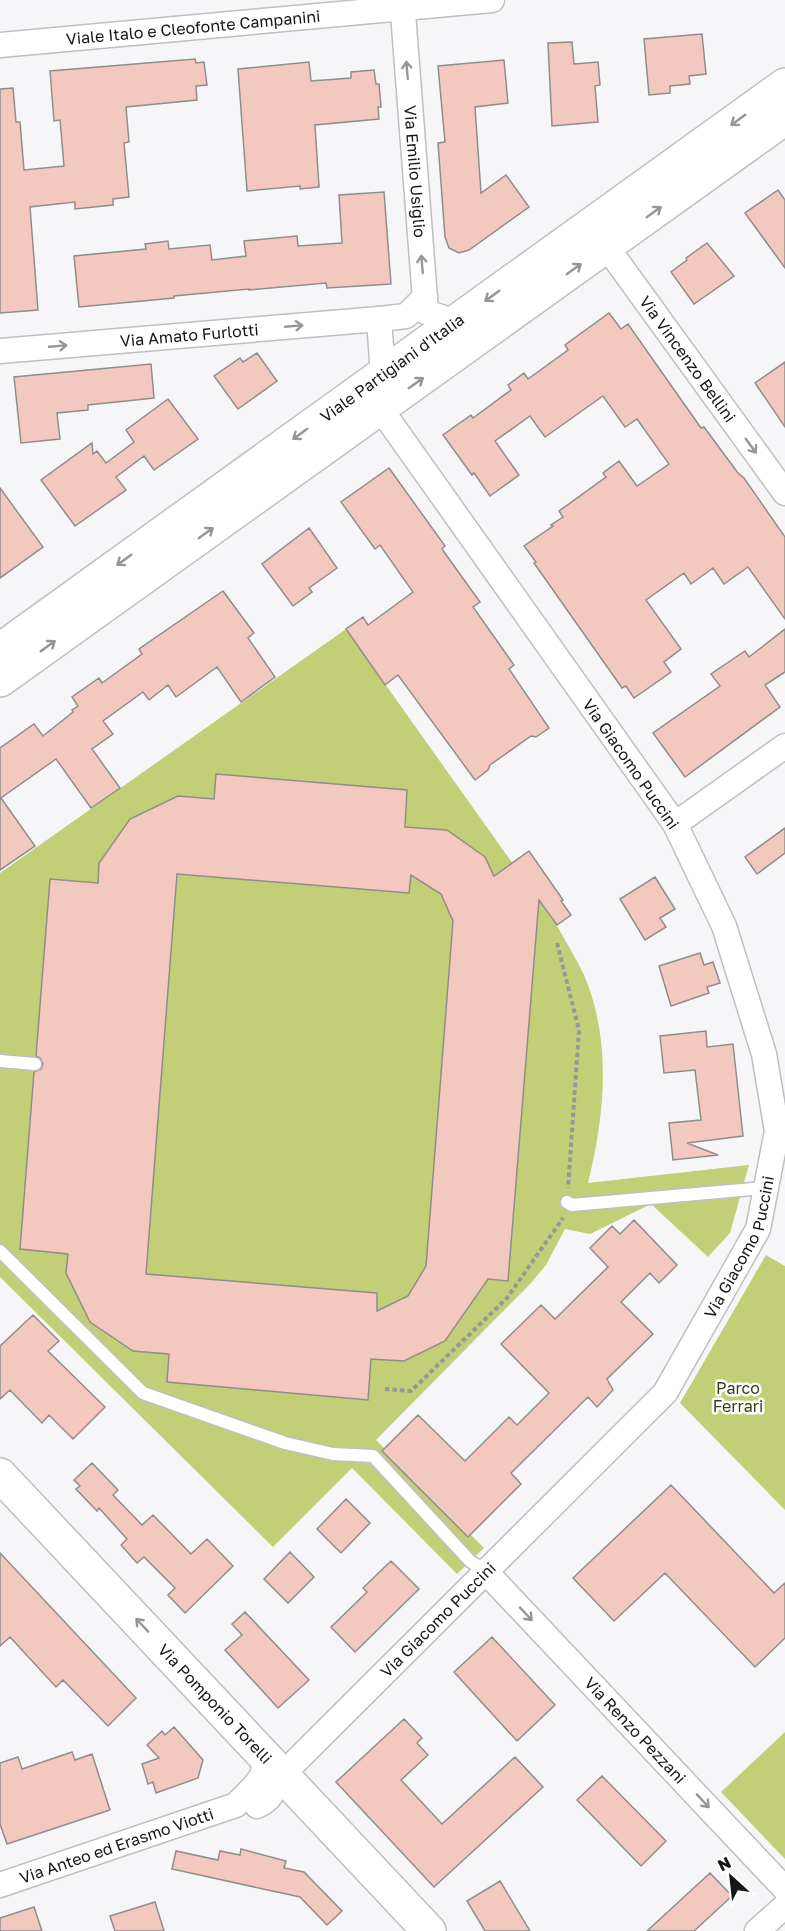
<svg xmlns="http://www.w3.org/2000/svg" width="785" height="1931" font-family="'Golos Text',sans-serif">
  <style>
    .green { fill: #c2cf77 }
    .building { fill: #f3c8be; stroke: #918d8d; stroke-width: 1.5; fill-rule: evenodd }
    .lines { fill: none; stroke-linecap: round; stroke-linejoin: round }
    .lane-casing { stroke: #bfbfc2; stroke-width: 15 }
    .street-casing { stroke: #bfbfc2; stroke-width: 27 }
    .secondary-casing { stroke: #bfbfc2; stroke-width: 36 }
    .path { stroke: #979799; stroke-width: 4; stroke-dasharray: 4.5 3; stroke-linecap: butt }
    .lane { stroke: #fff; stroke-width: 12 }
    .street { stroke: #fff; stroke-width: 24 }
    .secondary { stroke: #fff; stroke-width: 33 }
    .oneway { stroke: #969697 }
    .labels { text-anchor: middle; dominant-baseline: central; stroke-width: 5; stroke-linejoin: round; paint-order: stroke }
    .street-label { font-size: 16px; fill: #161617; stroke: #fff }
    .park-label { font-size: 16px; fill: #393e14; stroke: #fff }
  </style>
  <rect width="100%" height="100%" fill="#f6f6f9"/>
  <path class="green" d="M 346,629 L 557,926 C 566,942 576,958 584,975 C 612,1041 605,1114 588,1183 L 749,1165 L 730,1233 L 708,1257 L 651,1204 L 590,1234 L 565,1229 L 546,1265 L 531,1283 L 376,1440 L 484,1548 L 457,1574 L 352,1468 L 273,1547 L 0,1277 L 0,873 Z
    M 766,1255 L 785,1266 L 785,1510 L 680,1403 Z
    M 785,1732 L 785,1859 L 721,1792 Z"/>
  <path class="building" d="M 702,34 L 706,74 L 689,76 L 690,84 L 670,86 L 670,93 L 649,95 L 644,39 Z
    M 572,42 L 574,64 L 598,62 L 600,85 L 595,86 L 598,122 L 552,126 L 548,43 Z
    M 195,59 L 196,63 L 204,62 L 207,85 L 196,86 L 197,100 L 126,107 L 129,142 L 124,143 L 129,197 L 113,199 L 113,205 L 75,209 L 75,202 L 30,207 L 38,310 L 0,313 L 0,89 L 13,88 L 16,122 L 20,122 L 24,170 L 64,166 L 60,120 L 54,121 L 50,71 Z
    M 504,60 L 508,103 L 475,107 L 481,193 L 506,175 L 529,207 L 469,250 L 459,253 L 449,248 L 445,237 L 438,143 L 445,142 L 438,66 Z
    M 309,62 L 311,81 L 351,78 L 351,72 L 374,70 L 376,84 L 379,84 L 381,107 L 378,107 L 379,119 L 315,125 L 319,187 L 300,189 L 300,186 L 247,191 L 238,69 Z
    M 778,190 L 785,200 L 785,268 L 745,213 Z
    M 384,192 L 391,284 L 327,288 L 326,283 L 249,290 L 249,289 L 174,296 L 174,298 L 79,307 L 74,256 L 146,249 L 145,244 L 168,241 L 169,249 L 210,245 L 212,260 L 246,256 L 244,241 L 297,236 L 298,246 L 342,243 L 339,195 Z
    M 707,243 L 734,276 L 694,304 L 671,272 L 687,260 L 686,258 Z
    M 609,313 L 621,329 L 628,324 L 701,428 L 704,427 L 738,473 L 744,478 L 785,537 L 785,619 L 748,567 L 724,584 L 713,568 L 691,584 L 684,573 L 646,600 L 681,649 L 664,662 L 671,672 L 634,698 L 626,686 L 622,688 L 534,563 L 536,562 L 524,546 L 553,526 L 551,525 L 563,517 L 559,511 L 606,477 L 603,473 L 619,461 L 637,486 L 669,464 L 637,419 L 625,427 L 603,396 L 545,437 L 530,416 L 495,441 L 519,475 L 490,496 L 474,473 L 472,475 L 443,435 L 471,415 L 473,418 L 511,390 L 508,385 L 524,373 L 528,379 L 568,350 L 565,345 Z
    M 257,353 L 277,381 L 238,409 L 214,376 L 240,358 L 243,362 Z
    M 785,362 L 785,427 L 755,383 Z
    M 151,364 L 154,398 L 88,405 L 88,410 L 57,413 L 60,439 L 21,443 L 14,377 Z
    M 168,399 L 198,439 L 154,470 L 144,456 L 116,477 L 126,490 L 75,526 L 41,480 L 92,443 L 93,454 L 97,451 L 106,463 L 134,442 L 126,430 Z
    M 389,468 L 445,546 L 442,549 L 480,602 L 473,607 L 514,665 L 509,669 L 549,728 L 536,737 L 531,736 L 490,765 L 488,770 L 475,780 L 398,675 L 385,685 L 346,629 L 363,617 L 368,625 L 413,592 L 380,545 L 375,549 L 341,502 Z
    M 0,488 L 43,547 L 0,578 Z
    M 309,528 L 337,568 L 309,588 L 312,592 L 293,606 L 262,564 Z
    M 223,591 L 254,633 L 248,638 L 275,677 L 241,702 L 217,667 L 176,697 L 168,685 L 149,700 L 143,692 L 103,721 L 113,734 L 92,749 L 120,788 L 91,808 L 56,759 L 1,798 L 35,846 L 0,870 L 0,748 L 34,724 L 43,736 L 73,712 L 72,710 L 78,706 L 72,697 L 99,678 L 102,683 L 142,654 L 139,649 Z
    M 785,629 L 785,672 L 765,685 L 780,707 L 685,777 L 653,733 L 720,686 L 711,674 L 745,651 L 749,657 Z
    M 216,774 L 407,790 L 405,827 L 447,830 L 485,857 L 494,876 L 529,851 L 563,900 L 561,901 L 571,915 L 557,925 L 539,900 L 508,1281 L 488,1279 L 445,1341 L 404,1361 L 371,1359 L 368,1400 L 167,1382 L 169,1354 L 133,1351 L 90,1322 L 66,1273 L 68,1254 L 20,1249 L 34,1072 L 41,1069 L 43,1064 L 40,1058 L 36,1056 L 50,879 L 98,883 L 99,863 L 130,819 L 178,796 L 214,799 ZM 177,874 L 409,893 L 411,875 L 441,894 L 453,921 L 426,1266 L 408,1296 L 377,1311 L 377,1293 L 146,1274 Z
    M 785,828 L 785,853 L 757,874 L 745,857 Z
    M 655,877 L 675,909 L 660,918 L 666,927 L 645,940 L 620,899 Z
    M 700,953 L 704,965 L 713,962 L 720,983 L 707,987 L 709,993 L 671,1006 L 659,966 Z
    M 706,1031 L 707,1047 L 733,1044 L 743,1136 L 687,1143 L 718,1155 L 673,1160 L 669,1123 L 701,1120 L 695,1070 L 664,1073 L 660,1036 Z
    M 634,1220 L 677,1265 L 659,1283 L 650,1273 L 621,1302 L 653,1334 L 607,1379 L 613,1390 L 597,1407 L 588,1397 L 511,1473 L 521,1484 L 468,1537 L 382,1451 L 418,1415 L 465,1461 L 509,1417 L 517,1425 L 549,1393 L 501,1344 L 541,1305 L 555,1319 L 608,1267 L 590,1248 L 612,1226 L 620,1234 Z
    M 33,1315 L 59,1341 L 48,1351 L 105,1407 L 73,1439 L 49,1415 L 42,1423 L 10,1390 L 0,1399 L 0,1346 Z
    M 92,1463 L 118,1490 L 113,1495 L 142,1525 L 153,1515 L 191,1554 L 207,1539 L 233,1566 L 185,1613 L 168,1595 L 175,1588 L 144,1557 L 137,1563 L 121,1545 L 127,1539 L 99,1508 L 97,1511 L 76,1489 L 80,1486 L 74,1480 Z
    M 671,1485 L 774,1593 L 785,1583 L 785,1638 L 755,1667 L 665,1573 L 614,1621 L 573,1578 Z
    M 346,1499 L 370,1523 L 341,1553 L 317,1529 Z
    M 290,1552 L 314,1577 L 288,1603 L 264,1579 Z
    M 0,1553 L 136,1698 L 108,1726 L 63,1680 L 56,1687 L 10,1637 L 0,1646 Z
    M 391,1561 L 419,1589 L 355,1652 L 331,1627 L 367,1592 L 363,1588 Z
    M 245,1612 L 309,1680 L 278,1708 L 225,1650 L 242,1635 L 232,1624 Z
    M 492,1637 L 555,1705 L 517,1741 L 454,1672 Z
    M 404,1719 L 422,1738 L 417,1743 L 428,1755 L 401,1780 L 442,1824 L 515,1757 L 543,1787 L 434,1887 L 336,1782 Z
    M 174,1727 L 203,1760 L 198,1778 L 156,1793 L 153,1782 L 148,1784 L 142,1764 L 159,1758 L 147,1745 L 162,1731 L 165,1735 Z
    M 72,1752 L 75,1760 L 92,1754 L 110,1810 L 7,1844 L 0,1824 L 0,1763 L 18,1757 L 22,1769 Z
    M 602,1776 L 666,1841 L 641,1866 L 577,1800 Z
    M 241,1849 L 286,1861 L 284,1868 L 304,1872 L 342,1911 L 327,1925 L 300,1897 L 172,1869 L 176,1851 L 218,1860 L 220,1851 L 240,1855 Z
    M 710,1873 L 732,1896 L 694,1931 L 647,1931 Z
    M 500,1881 L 530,1931 L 485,1931 L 467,1901 Z
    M 155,1902 L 164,1931 L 115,1931 L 110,1916 Z
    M 34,1907 L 42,1931 L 0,1931 L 0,1918 Z"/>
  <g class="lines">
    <g class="lane-casing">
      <path id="lane" d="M 0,1061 L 35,1064
        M 567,1202 L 572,1205 L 765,1188
        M 0,1251 L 143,1393 L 285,1443 L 333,1454 L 373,1456 L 470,1561 L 485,1571"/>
    </g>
    <g class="street-casing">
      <g id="street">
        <path id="s1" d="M 402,0 L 426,312 L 456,322"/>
        <path id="s2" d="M 0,45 L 492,0"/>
        <path id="s3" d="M 598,235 L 785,493"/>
        <path d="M 379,319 L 406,316 L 425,297"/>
        <path id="s4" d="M 0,351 L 379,319 L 383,375"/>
        <path d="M 675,824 L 785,746"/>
        <path id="s5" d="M 485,1571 L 785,1889"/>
        <path id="s6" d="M 257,1806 C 277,1796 271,1788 282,1775 L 665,1393 L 758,1229 L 777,1131 L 764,1054 L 724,926 L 675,824 L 380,408"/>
        <path id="s7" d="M 0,1885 L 236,1805 C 251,1788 276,1774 257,1748"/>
        <path d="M 757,1931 L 785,1906"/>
      </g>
    </g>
    <g class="secondary-casing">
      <g id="secondary">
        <path id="s8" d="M 0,650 L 785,85"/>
        <path d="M 0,680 L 785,118"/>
        <path id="s9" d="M 0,1475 L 429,1931"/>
      </g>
    </g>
    <path class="path" d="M 557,943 L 579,1030 L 568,1188
      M 385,1389 L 411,1391 L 507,1298 L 563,1218"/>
    <use href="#lane" class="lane"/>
    <use href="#street" class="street"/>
    <use href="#secondary" class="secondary"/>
  </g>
  <defs><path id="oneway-shaft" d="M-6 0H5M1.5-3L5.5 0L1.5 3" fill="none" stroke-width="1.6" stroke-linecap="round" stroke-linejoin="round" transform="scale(1.5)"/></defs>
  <g class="oneway">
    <use href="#oneway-shaft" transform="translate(407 70) rotate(-95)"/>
    <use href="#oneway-shaft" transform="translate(738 120) rotate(144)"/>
    <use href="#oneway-shaft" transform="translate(654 212) rotate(-36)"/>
    <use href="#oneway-shaft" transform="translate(422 264) rotate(-95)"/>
    <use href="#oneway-shaft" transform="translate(574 269) rotate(-36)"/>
    <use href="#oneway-shaft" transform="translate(492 296) rotate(144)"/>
    <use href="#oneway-shaft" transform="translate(294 326) rotate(-5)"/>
    <use href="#oneway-shaft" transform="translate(58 346) rotate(-5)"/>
    <use href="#oneway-shaft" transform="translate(416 383) rotate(-35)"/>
    <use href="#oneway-shaft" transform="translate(300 434) rotate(144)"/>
    <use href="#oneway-shaft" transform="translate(751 446) rotate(54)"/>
    <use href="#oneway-shaft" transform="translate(206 533) rotate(-36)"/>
    <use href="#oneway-shaft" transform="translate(124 560) rotate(144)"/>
    <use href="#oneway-shaft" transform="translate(48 646) rotate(-36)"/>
    <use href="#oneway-shaft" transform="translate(526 1614) rotate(47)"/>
    <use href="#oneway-shaft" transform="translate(142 1625) rotate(-133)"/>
    <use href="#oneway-shaft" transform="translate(703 1801) rotate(47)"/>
  </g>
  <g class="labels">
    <g class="street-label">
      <text stroke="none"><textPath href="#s2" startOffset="194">Viale Italo e Cleofonte Campanini</textPath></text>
      <text stroke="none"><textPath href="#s1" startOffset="172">Via Emilio Usiglio</textPath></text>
      <text stroke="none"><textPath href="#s4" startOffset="190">Via Amato Furlotti</textPath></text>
      <text stroke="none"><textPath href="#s3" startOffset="153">Via Vincenzo Bellini</textPath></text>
      <text stroke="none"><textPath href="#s8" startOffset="483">Viale Partigiani d'Italia</textPath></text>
      <text transform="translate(631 764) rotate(55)">Via Giacomo Puccini</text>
      <text stroke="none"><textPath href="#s6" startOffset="747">Via Giacomo Puccini</textPath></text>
      <text stroke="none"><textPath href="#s6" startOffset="261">Via Giacomo Puccini</textPath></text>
      <text stroke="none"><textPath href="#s9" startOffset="314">Via Pomponio Torelli</textPath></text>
      <text stroke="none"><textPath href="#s5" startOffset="219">Via Renzo Pezzani</textPath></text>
      <text stroke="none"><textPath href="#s7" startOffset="123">Via Anteo ed Erasmo Viotti</textPath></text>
    </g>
    <g class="park-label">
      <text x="738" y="1388">Parco<tspan x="738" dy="18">Ferrari</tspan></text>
    </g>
  </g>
  <g transform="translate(731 1877) rotate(333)" stroke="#ffffff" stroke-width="4.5" paint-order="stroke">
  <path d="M0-4.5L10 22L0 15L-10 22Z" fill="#161617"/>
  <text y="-9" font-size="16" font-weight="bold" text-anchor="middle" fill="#161617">N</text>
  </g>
</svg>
